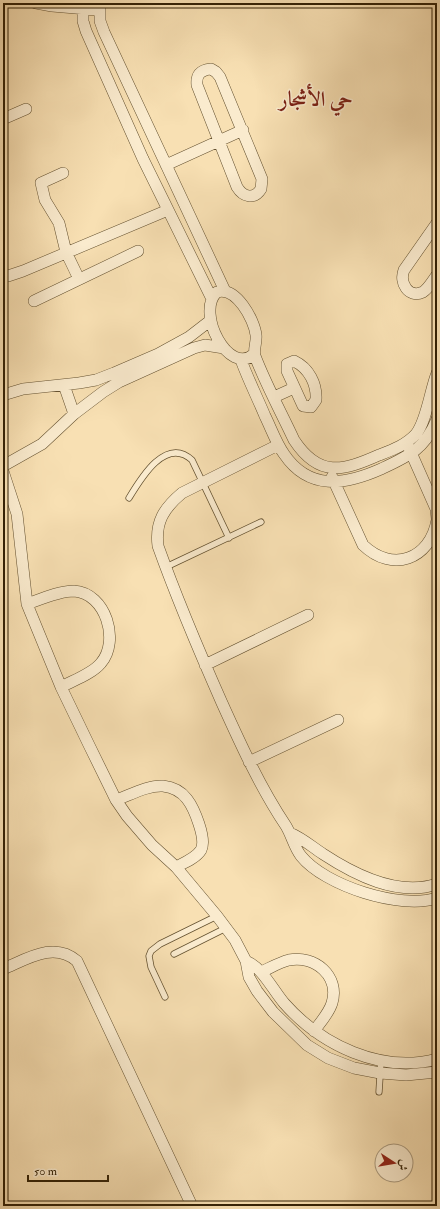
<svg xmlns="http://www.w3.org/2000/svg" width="440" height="1209" font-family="'IM FELL Double Pica',Amiri,serif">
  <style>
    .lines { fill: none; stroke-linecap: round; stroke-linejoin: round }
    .lane-casing { stroke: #645130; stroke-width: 7 }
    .street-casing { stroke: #645130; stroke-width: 12 }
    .lane { stroke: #faebce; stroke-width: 5.5 }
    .street { stroke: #faebce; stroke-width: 11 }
    .labels { text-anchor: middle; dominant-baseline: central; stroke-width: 3; stroke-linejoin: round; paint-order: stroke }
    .district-label { font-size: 21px; font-weight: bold; fill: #7a1f14; stroke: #faebce }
  </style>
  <rect width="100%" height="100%" fill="#f8e0b3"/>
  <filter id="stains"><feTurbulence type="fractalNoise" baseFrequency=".005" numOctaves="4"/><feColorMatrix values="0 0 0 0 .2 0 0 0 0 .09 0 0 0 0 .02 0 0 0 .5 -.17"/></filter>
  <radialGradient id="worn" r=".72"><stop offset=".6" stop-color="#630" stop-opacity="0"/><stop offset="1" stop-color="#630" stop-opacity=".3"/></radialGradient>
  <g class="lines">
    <g class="lane-casing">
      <path id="lane" d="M 129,498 C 141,478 166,436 192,460 L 229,538
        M 166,567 L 261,522
        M 174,954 L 226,928
        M 165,997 L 151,967 L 149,956 L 151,951 L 160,944 L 217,916
        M 379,1092 L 381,1060"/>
    </g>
    <g class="street-casing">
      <path id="street" d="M 36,3 L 52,6 L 99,10
        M 83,3 L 83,21 L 86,31 L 143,159 L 212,299
        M 100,3 L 100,21 L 104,32 L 225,291
        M 211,69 L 216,72 L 220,77 L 262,179 L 261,189 C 254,200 243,197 237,187 L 197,85 C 196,75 200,70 211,69 Z
        M 3,119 L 26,109
        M 166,165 L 243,130
        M 63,173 L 41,183 L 45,200 L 59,223 L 66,252 L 79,279
        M 437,223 L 404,270 C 399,282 408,299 423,292 C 429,288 433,280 437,275
        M 3,276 L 8,276 L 23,271 L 168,210
        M 34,301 L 138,251
        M 254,354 C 229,377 195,312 217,292 C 236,286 254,319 256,335 C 257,342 253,350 255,356 C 266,385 281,412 294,440 C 319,478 343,471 379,455 C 392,450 406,445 416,434 C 427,420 430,390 437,373
        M 241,360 C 248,379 257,397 265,416 C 271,428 276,443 284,454 C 309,491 345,485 381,469 C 409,456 425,449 437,419
        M 294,361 C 309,368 317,384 316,400 L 311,407 L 303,406 L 287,371 L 287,364 Z
        M 64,385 L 74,414
        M 3,395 L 23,389 L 79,383 L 96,380 L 114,373 L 158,354 L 189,337 L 211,320
        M 274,397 L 294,388
        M 278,445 L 182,493 C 164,508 155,522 158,546 C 177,599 199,651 222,703 C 241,745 260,787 286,826 C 292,836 294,847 301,856 C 325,886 401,910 437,898
        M 409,448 L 436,509 L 437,519
        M 3,466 L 42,444 L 74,414 L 103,392 L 119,382 L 194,348 L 205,345 L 224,348
        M 3,471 L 17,514 L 27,604 L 61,687 L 89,745 L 116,800 L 127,816 L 152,845 L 176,867 L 217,916 L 235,940 L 246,961 L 249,977 L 257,991 L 273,1012 L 307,1045 L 328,1058 L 354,1068 L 380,1073 L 406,1075 L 437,1072
        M 332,477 L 363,545 C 392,573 430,560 437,520
        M 27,604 C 41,599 59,591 74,591 C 106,593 120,641 101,663 C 92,674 74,680 61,687
        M 205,665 L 308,615
        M 249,762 L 338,720
        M 116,800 C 130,795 148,785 163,786 C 172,787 181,791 187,799 C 194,808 207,839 201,850 C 196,858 184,863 176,867
        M 290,833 C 302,838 311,846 323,854 C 355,875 398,897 437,884
        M 246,961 C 263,968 272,989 284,1003 C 321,1045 381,1074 437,1059
        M 3,969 C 27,959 54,941 77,961 L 192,1206
        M 261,972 C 270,968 280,962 289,960 C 315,955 340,976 332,1003 C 329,1013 320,1023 314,1031"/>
    </g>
    <use href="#lane" class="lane"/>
    <use href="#street" class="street"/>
  </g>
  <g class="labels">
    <g class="district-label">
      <text x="316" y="99">حي الأشجار</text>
    </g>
  </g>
  <rect width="440" height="1209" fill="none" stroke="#f8e0b3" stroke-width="16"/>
  <rect x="4" y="4" width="432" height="1201" fill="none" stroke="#332105" stroke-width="2"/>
  <rect x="8" y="8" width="424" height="1193" fill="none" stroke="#332105"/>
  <g transform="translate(394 1163) rotate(102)"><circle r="19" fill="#faebce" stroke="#aa9a7e"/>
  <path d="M0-3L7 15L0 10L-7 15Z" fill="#8f2418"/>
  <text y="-6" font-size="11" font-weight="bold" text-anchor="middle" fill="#332105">ش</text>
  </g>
  <path d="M28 1175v6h80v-6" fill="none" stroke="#332105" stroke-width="2"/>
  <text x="34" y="1175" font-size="12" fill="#332105" stroke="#faebce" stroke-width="3" paint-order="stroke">50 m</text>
  <rect width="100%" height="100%" filter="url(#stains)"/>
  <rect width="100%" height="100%" fill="url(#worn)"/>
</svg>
